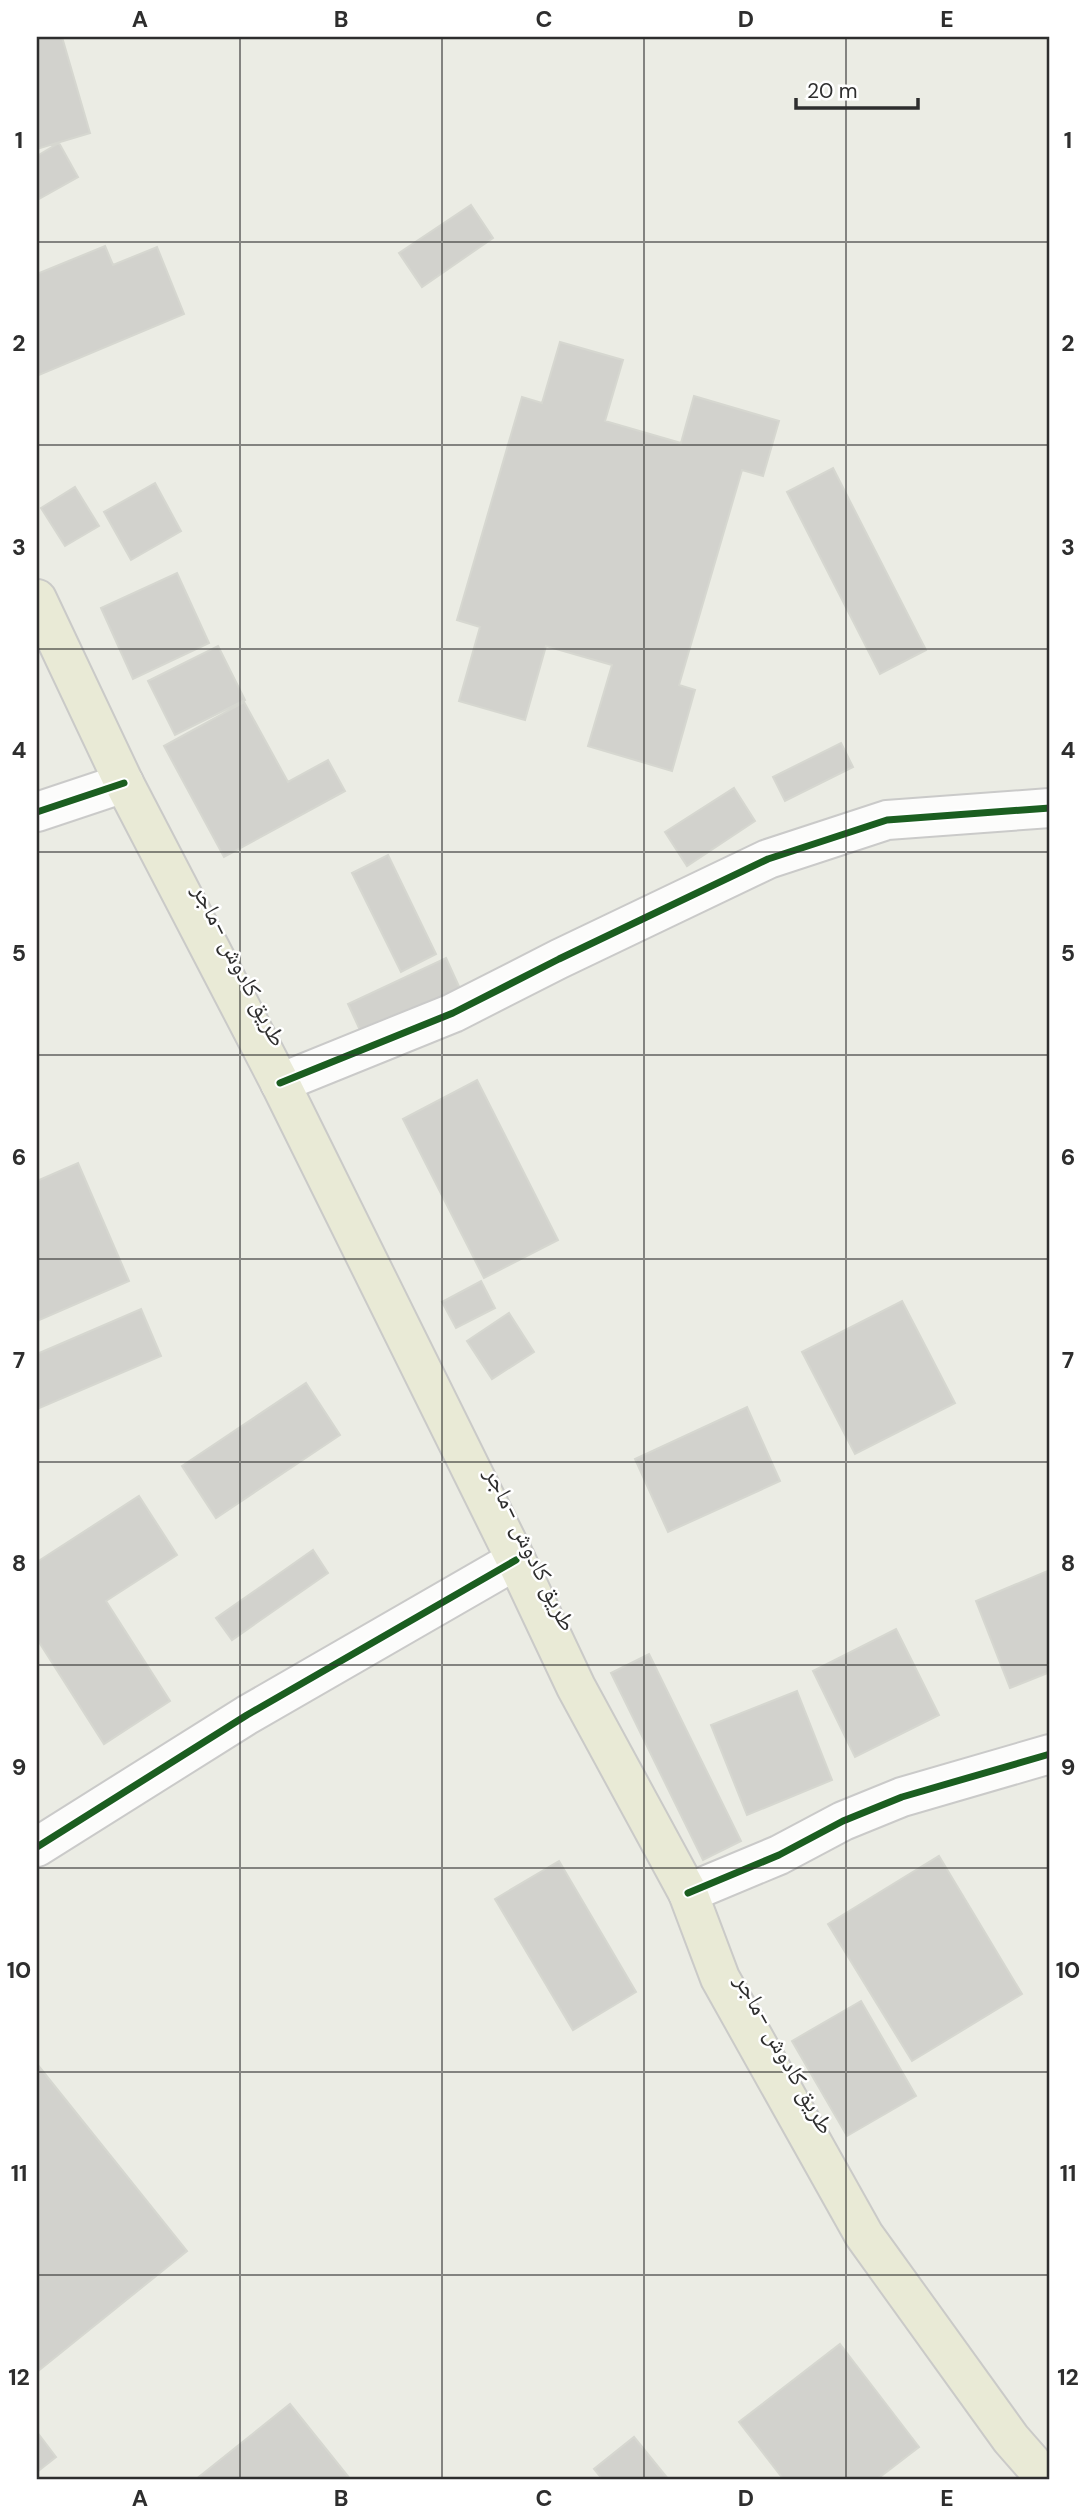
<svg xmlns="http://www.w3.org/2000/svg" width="1087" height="2517" font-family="'DM Sans','Noto Naskh Arabic',sans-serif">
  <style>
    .building { fill: #d2d2cd; stroke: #d6d7d0; stroke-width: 2 }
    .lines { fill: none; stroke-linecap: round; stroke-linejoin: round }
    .street-casing { stroke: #cacac9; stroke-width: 42 }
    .highway-casing { stroke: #cacac8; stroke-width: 42 }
    .street { stroke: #fcfcfb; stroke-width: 38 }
    .highway { stroke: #e9ead6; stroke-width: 38 }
    .cycleway-casing { stroke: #fff; stroke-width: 11 }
    .cycleway { stroke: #1b5e20; stroke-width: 7 }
    .grid { fill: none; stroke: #2e2e2e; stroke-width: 2; stroke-opacity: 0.55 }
    .labels { text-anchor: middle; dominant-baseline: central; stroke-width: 5; stroke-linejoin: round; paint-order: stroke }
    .street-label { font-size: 24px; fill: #2e2e2e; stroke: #fff }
    .neatline { fill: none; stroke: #2e2e2e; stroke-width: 2.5 }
    .grid-label { font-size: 23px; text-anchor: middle; font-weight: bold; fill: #2e2e2e }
  </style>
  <rect width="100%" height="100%" fill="#ebece4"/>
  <path class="building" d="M 37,37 L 62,37 L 90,133 L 37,149 Z
    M 59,143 L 78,177 L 37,200 L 37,156 Z
    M 471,205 L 493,238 L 422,287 L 399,253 Z
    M 105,246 L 113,265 L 157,247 L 184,314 L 39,375 L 37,369 L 37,274 Z
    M 560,342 L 623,360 L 605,421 L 681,443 L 694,396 L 779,421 L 763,476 L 742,470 L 679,685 L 695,690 L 672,771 L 588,746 L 612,665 L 546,646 L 525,720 L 459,701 L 480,627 L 457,620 L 522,397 L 542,403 Z
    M 833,468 L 926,650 L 880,674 L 787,492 Z
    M 155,483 L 181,531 L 131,560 L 104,512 Z
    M 75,487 L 99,526 L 65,546 L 41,508 Z
    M 177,573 L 209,643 L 133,679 L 101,608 Z
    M 218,646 L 245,700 L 175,735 L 148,681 Z
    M 244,702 L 288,782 L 328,760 L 345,791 L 224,857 L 164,746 Z
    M 841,743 L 853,767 L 785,801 L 773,777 Z
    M 734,788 L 755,821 L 687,866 L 665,832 Z
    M 388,855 L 436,954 L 401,972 L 352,873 Z
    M 446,958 L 462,993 L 364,1039 L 348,1004 Z
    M 477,1080 L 558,1240 L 484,1278 L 403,1119 Z
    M 78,1163 L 129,1281 L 37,1321 L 37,1181 Z
    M 481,1281 L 495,1308 L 456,1328 L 442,1302 Z
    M 902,1301 L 955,1403 L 855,1454 L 802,1352 Z
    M 141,1309 L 161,1356 L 37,1409 L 37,1354 Z
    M 509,1313 L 534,1352 L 492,1379 L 467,1341 Z
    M 306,1383 L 340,1435 L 216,1518 L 182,1466 Z
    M 747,1407 L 780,1481 L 668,1532 L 635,1459 Z
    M 139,1496 L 177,1555 L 106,1601 L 170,1701 L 104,1744 L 37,1639 L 37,1562 Z
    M 313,1550 L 328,1573 L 232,1640 L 216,1618 Z
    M 1050,1570 L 1050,1672 L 1010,1688 L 976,1601 Z
    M 896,1629 L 939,1715 L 855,1757 L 813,1671 Z
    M 649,1654 L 741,1841 L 703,1860 L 611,1673 Z
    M 797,1691 L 832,1780 L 747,1815 L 711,1725 Z
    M 939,1856 L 1022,1994 L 912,2061 L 828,1924 Z
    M 559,1861 L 636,1992 L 573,2030 L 495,1899 Z
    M 861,2001 L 916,2096 L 847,2136 L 792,2041 Z
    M 37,2064 L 187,2251 L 37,2372 Z
    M 840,2344 L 919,2447 L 876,2480 L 784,2480 L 739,2422 Z
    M 290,2404 L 351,2480 L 195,2480 Z
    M 37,2432 L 56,2457 L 37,2472 Z
    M 634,2437 L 669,2480 L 603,2480 L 594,2469 Z"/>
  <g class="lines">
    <g class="street-casing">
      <path id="street" d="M 37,812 L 124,783
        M 280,1083 L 453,1013 L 559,959 L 768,859 L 887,820 L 1050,808
        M 37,1847 L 247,1715 L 516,1560
        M 688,1893 L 779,1855 L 843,1821 L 902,1797 L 1050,1754"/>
    </g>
    <g class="highway-casing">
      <path id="highway" d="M 37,599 L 124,783 L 280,1083 L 516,1560 L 576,1687 L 688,1893 L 720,1978 L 864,2235 L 1011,2439 L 1047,2480"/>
    </g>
    <use href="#street" class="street"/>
    <use href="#highway" class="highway"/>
    <g class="cycleway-casing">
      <path id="cycleway" d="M 37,812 L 124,783
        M 280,1083 L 453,1013 L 559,959 L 768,859 L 887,820 L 1050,808
        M 37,1847 L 247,1715 L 516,1560
        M 688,1893 L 779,1855 L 843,1821 L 902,1797 L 1050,1754"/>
    </g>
    <use href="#cycleway" class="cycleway"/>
  </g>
  <path class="grid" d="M 240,37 L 240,2480M 442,37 L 442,2480M 644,37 L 644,2480M 846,37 L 846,2480M 37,242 L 1050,242M 37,445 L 1050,445M 37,649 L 1050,649M 37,852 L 1050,852M 37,1055 L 1050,1055M 37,1259 L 1050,1259M 37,1462 L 1050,1462M 37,1665 L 1050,1665M 37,1868 L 1050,1868M 37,2072 L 1050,2072M 37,2275 L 1050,2275"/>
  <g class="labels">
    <g class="street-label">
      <text transform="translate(240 965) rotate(63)">طريق كادوش -ماجر</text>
      <text transform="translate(531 1549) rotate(64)">طريق كادوش -ماجر</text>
      <text transform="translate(785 2054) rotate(61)">طريق كادوش -ماجر</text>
    </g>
  </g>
  <rect width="1087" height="2517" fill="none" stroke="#ffffff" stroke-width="77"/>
  <path d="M796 98v10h122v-10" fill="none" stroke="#2e2e2e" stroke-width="3.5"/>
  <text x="807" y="98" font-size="21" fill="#2e2e2e" stroke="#ffffff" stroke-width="5" paint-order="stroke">20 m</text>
  <rect x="38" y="38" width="1010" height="2440" class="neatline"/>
  <g class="grid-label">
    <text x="140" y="27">A</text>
    <text x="341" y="27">B</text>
    <text x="544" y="27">C</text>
    <text x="746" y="27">D</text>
    <text x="947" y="27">E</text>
    <text x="19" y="148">1</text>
    <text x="1068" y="148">1</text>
    <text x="19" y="351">2</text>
    <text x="1068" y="351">2</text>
    <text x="19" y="555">3</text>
    <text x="1068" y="555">3</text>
    <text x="19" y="758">4</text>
    <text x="1068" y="758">4</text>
    <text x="19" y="961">5</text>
    <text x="1068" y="961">5</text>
    <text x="19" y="1165">6</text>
    <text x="1068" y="1165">6</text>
    <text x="19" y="1368">7</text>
    <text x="1068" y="1368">7</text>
    <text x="19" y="1571">8</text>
    <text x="1068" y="1571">8</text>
    <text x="19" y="1775">9</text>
    <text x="1068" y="1775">9</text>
    <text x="19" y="1978">10</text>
    <text x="1068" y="1978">10</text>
    <text x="19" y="2181">11</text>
    <text x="1068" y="2181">11</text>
    <text x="19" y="2385">12</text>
    <text x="1068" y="2385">12</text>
    <text x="140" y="2506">A</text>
    <text x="341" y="2506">B</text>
    <text x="544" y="2506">C</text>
    <text x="746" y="2506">D</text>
    <text x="947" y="2506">E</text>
  </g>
</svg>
